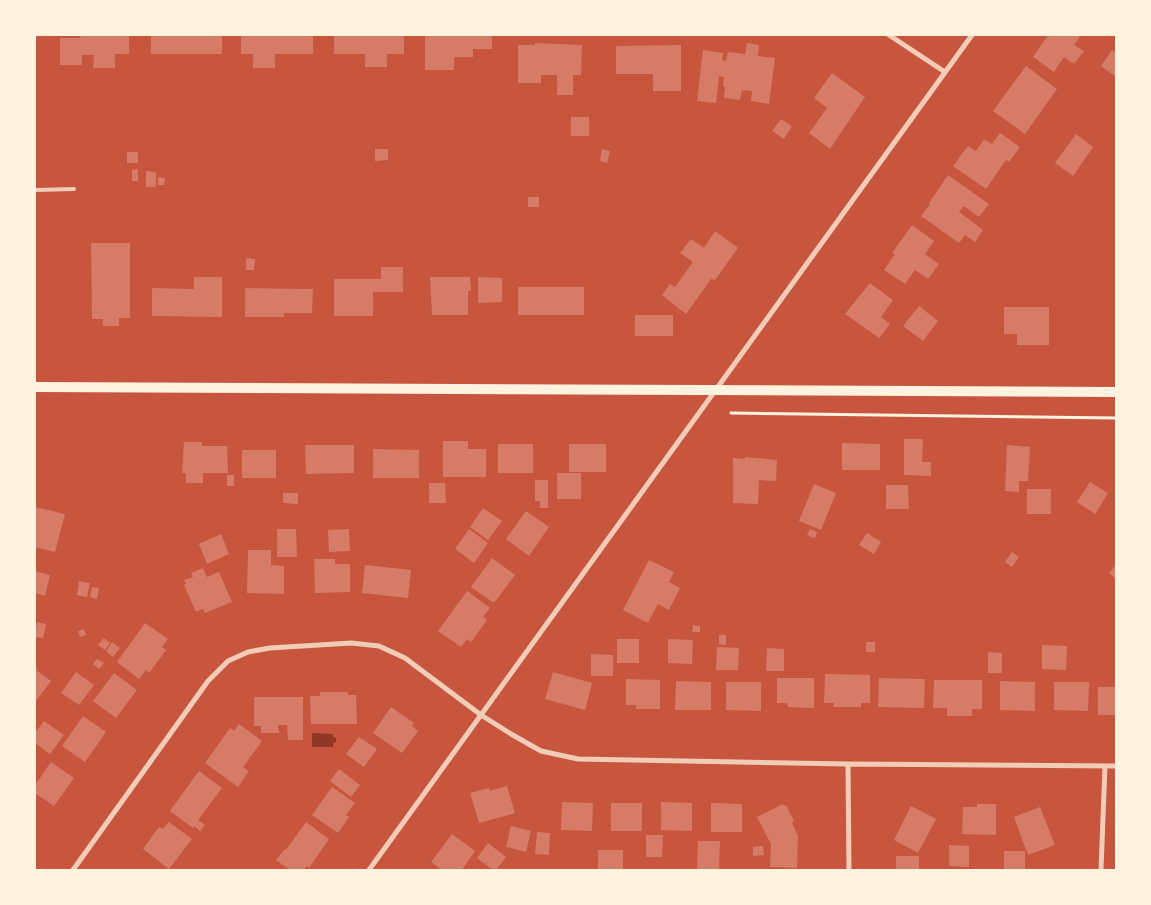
<svg xmlns="http://www.w3.org/2000/svg" width="1151" height="905" font-family="Overpass,sans-serif">
  <style>
    .water { fill: #8f3625 }
    .building { fill: #d67c66 }
    .lines { fill: none; stroke-linecap: round; stroke-linejoin: round }
    .path { stroke: #fff3e0; stroke-width: 3 }
    .service { stroke: #f1ccb7; stroke-width: 4 }
    .minor { stroke: #f1ccb7; stroke-width: 5 }
    .secondary { stroke: #fff3e0; stroke-width: 10 }
  </style>
  <rect width="100%" height="100%" fill="#c8553d"/>
  <path class="water" d="M 312,733 L 333,734 L 333,737 L 336,738 L 336,742 L 333,743 L 333,747 L 312,747 Z"/>
  <path class="building" d="M 81,35 L 129,35 L 129,54 L 115,54 L 115,68 L 93,68 L 94,55 L 82,55 L 82,65 L 60,65 L 60,38 L 80,38 Z
    M 151,35 L 222,35 L 222,54 L 151,54 Z
    M 241,35 L 313,35 L 313,54 L 275,54 L 275,68 L 253,68 L 253,54 L 241,54 Z
    M 334,35 L 404,35 L 404,54 L 387,54 L 387,67 L 365,67 L 365,54 L 334,54 Z
    M 425,35 L 492,35 L 492,49 L 473,49 L 473,57 L 454,57 L 454,70 L 425,70 Z
    M 1048,35 L 1077,35 L 1080,37 L 1074,45 L 1084,51 L 1074,64 L 1064,57 L 1054,72 L 1033,57 Z
    M 535,43 L 582,45 L 581,75 L 573,75 L 573,95 L 557,95 L 557,75 L 541,75 L 541,83 L 518,83 L 518,45 L 535,45 Z
    M 747,43 L 759,45 L 758,56 L 775,58 L 769,104 L 751,101 L 752,91 L 742,90 L 740,100 L 724,98 L 725,87 L 723,86 L 724,77 L 719,76 L 716,103 L 697,101 L 703,50 L 723,53 L 722,60 L 726,61 L 728,52 L 745,54 Z
    M 681,45 L 681,91 L 653,91 L 653,74 L 616,74 L 616,46 Z
    M 1112,50 L 1116,53 L 1116,77 L 1101,66 Z
    M 1026,66 L 1057,89 L 1025,134 L 993,111 Z
    M 832,73 L 865,97 L 830,149 L 809,133 L 827,108 L 814,98 Z
    M 571,117 L 589,117 L 589,136 L 571,136 Z
    M 781,119 L 792,126 L 784,139 L 772,131 Z
    M 1000,133 L 1020,147 L 1009,162 L 1006,160 L 986,189 L 953,166 L 968,146 L 976,151 L 984,139 L 992,144 Z
    M 1076,134 L 1093,147 L 1073,176 L 1055,163 Z
    M 375,149 L 388,149 L 388,160 L 375,161 Z
    M 602,149 L 610,151 L 607,163 L 600,161 Z
    M 127,152 L 138,152 L 138,163 L 127,163 Z
    M 138,169 L 138,181 L 132,181 L 132,170 Z
    M 146,171 L 156,172 L 156,187 L 146,187 Z
    M 948,175 L 989,204 L 979,217 L 964,206 L 959,212 L 983,230 L 975,242 L 965,235 L 959,243 L 921,216 L 930,204 L 929,203 Z
    M 158,177 L 165,178 L 164,185 L 158,185 Z
    M 528,197 L 539,197 L 539,207 L 528,207 Z
    M 912,225 L 934,241 L 925,254 L 939,264 L 928,279 L 915,270 L 905,284 L 884,270 L 895,254 L 892,253 Z
    M 715,231 L 738,248 L 715,280 L 711,279 L 686,314 L 662,295 L 670,284 L 675,287 L 693,262 L 680,253 L 691,239 L 704,248 Z
    M 91,243 L 130,243 L 130,318 L 119,318 L 119,326 L 103,326 L 103,319 L 92,319 Z
    M 246,258 L 255,259 L 254,270 L 246,270 Z
    M 381,267 L 403,267 L 403,292 L 373,292 L 373,316 L 334,316 L 334,279 L 381,279 Z
    M 194,277 L 222,277 L 222,317 L 152,316 L 152,288 L 194,289 Z
    M 430,277 L 470,277 L 471,291 L 468,291 L 468,315 L 432,315 Z
    M 478,277 L 502,278 L 502,302 L 478,303 Z
    M 870,283 L 893,300 L 881,317 L 890,324 L 879,338 L 845,314 Z
    M 518,287 L 584,287 L 584,315 L 518,315 Z
    M 245,288 L 313,289 L 312,313 L 284,313 L 284,317 L 245,317 Z
    M 919,306 L 938,321 L 923,341 L 903,326 Z
    M 1004,307 L 1049,307 L 1049,345 L 1017,345 L 1017,334 L 1004,334 Z
    M 635,315 L 673,315 L 673,336 L 635,336 Z
    M 904,439 L 923,439 L 922,462 L 931,462 L 931,476 L 904,475 Z
    M 443,441 L 468,441 L 468,449 L 486,449 L 486,477 L 443,477 Z
    M 184,442 L 202,442 L 202,446 L 227,446 L 228,473 L 203,473 L 203,483 L 186,483 L 186,473 L 182,473 Z
    M 842,443 L 880,444 L 880,470 L 842,470 Z
    M 498,444 L 533,444 L 533,473 L 498,473 Z
    M 569,444 L 606,444 L 606,472 L 569,472 Z
    M 305,445 L 354,445 L 354,473 L 306,474 Z
    M 1007,445 L 1030,447 L 1028,481 L 1019,481 L 1019,492 L 1005,491 Z
    M 373,449 L 419,450 L 419,478 L 373,478 Z
    M 242,450 L 276,450 L 276,478 L 242,478 Z
    M 745,457 L 777,460 L 776,481 L 759,480 L 758,504 L 733,503 L 733,458 L 745,459 Z
    M 557,473 L 581,473 L 581,499 L 557,499 Z
    M 227,475 L 234,475 L 234,486 L 227,486 Z
    M 535,480 L 548,480 L 548,508 L 540,508 L 540,501 L 535,501 Z
    M 1090,482 L 1108,493 L 1095,514 L 1077,502 Z
    M 429,483 L 445,483 L 446,503 L 429,503 Z
    M 814,484 L 836,493 L 821,530 L 799,521 Z
    M 886,485 L 908,485 L 909,509 L 886,509 Z
    M 1027,489 L 1051,489 L 1051,514 L 1027,514 Z
    M 283,493 L 298,493 L 298,504 L 283,503 Z
    M 35,507 L 65,514 L 55,552 L 35,547 Z
    M 483,508 L 502,521 L 488,540 L 470,527 Z
    M 526,511 L 549,527 L 529,556 L 506,539 Z
    M 277,529 L 296,529 L 297,557 L 277,557 Z
    M 349,529 L 350,551 L 329,552 L 328,530 Z
    M 469,529 L 488,543 L 474,563 L 455,549 Z
    M 810,529 L 817,532 L 815,538 L 807,535 Z
    M 867,533 L 881,542 L 874,554 L 859,545 Z
    M 221,534 L 229,554 L 207,564 L 199,544 Z
    M 248,550 L 271,550 L 271,565 L 284,566 L 284,594 L 247,593 Z
    M 1012,552 L 1019,557 L 1012,567 L 1005,562 Z
    M 492,558 L 515,575 L 494,603 L 471,587 Z
    M 314,559 L 335,559 L 335,564 L 350,564 L 350,592 L 315,593 Z
    M 649,560 L 674,572 L 669,582 L 680,588 L 669,610 L 658,604 L 648,623 L 623,610 Z
    M 365,565 L 411,570 L 408,598 L 362,593 Z
    M 1116,565 L 1116,579 L 1109,573 Z
    M 203,568 L 207,577 L 219,572 L 232,602 L 205,613 L 203,609 L 196,612 L 184,585 L 186,584 L 184,580 L 193,577 L 191,573 Z
    M 35,571 L 50,575 L 45,596 L 35,593 Z
    M 79,581 L 90,583 L 87,597 L 77,595 Z
    M 92,587 L 99,588 L 97,599 L 90,597 Z
    M 467,591 L 490,608 L 483,617 L 487,620 L 471,642 L 467,639 L 461,647 L 438,631 Z
    M 37,622 L 46,624 L 43,638 L 35,637 Z
    M 145,623 L 168,639 L 162,647 L 166,650 L 149,673 L 146,670 L 139,679 L 117,662 Z
    M 693,625 L 700,626 L 700,632 L 692,632 Z
    M 84,629 L 86,635 L 80,637 L 78,631 Z
    M 719,635 L 726,635 L 726,645 L 719,644 Z
    M 104,638 L 110,643 L 105,650 L 98,645 Z
    M 617,639 L 639,639 L 639,663 L 617,663 Z
    M 668,639 L 693,640 L 692,664 L 668,663 Z
    M 112,642 L 120,648 L 113,657 L 106,651 Z
    M 866,642 L 875,642 L 875,652 L 866,652 Z
    M 1042,645 L 1067,646 L 1066,670 L 1042,669 Z
    M 717,647 L 739,648 L 738,670 L 716,670 Z
    M 767,648 L 784,649 L 784,671 L 766,671 Z
    M 988,652 L 1002,653 L 1002,673 L 988,673 Z
    M 591,654 L 613,655 L 613,676 L 591,676 Z
    M 97,659 L 104,663 L 99,669 L 93,664 Z
    M 35,667 L 37,668 L 36,670 L 51,681 L 35,702 Z
    M 76,672 L 94,685 L 79,705 L 61,693 Z
    M 553,672 L 592,683 L 585,710 L 545,699 Z
    M 114,673 L 137,690 L 116,718 L 93,701 Z
    M 825,674 L 870,675 L 870,703 L 861,703 L 861,707 L 833,707 L 834,703 L 824,703 Z
    M 777,678 L 814,678 L 814,708 L 788,707 L 787,703 L 777,703 Z
    M 879,678 L 925,679 L 924,708 L 878,707 Z
    M 626,679 L 660,680 L 660,709 L 636,709 L 636,705 L 626,705 Z
    M 934,680 L 982,680 L 982,709 L 972,709 L 972,716 L 947,716 L 947,708 L 933,708 Z
    M 676,681 L 711,682 L 711,710 L 675,710 Z
    M 1000,681 L 1035,682 L 1035,711 L 1000,710 Z
    M 726,682 L 761,682 L 761,711 L 726,710 Z
    M 1054,682 L 1089,682 L 1088,711 L 1054,710 Z
    M 1098,687 L 1116,687 L 1116,715 L 1098,715 Z
    M 320,692 L 348,692 L 348,695 L 356,695 L 357,724 L 311,724 L 310,696 L 320,696 Z
    M 254,697 L 303,697 L 303,740 L 288,740 L 287,725 L 278,725 L 279,733 L 261,733 L 261,726 L 254,726 Z
    M 391,707 L 414,723 L 412,726 L 418,731 L 402,753 L 373,733 Z
    M 83,716 L 106,732 L 85,762 L 62,746 Z
    M 44,721 L 64,735 L 50,754 L 35,743 L 35,733 Z
    M 239,724 L 262,741 L 243,767 L 249,771 L 238,787 L 205,763 L 230,728 L 234,731 Z
    M 359,737 L 377,749 L 364,767 L 346,754 Z
    M 51,762 L 74,778 L 54,806 L 35,793 L 35,785 Z
    M 339,769 L 360,785 L 351,797 L 330,781 Z
    M 199,771 L 222,788 L 198,820 L 205,825 L 200,831 L 194,826 L 193,828 L 170,811 Z
    M 507,786 L 515,813 L 479,823 L 470,793 L 489,788 L 490,791 Z
    M 332,787 L 355,803 L 346,815 L 349,817 L 338,833 L 312,815 Z
    M 562,802 L 593,803 L 592,831 L 561,830 Z
    M 661,802 L 692,803 L 692,831 L 661,830 Z
    M 611,803 L 642,803 L 642,831 L 611,831 Z
    M 711,803 L 742,804 L 742,832 L 711,832 Z
    M 783,804 L 784,806 L 786,805 L 794,821 L 792,823 L 798,836 L 797,868 L 770,867 L 771,844 L 757,817 Z
    M 977,804 L 996,804 L 996,835 L 962,834 L 963,807 L 977,807 Z
    M 911,806 L 936,819 L 918,853 L 894,840 Z
    M 1040,807 L 1055,845 L 1028,855 L 1014,817 Z
    M 169,822 L 192,839 L 169,869 L 143,849 L 159,827 L 163,829 Z
    M 306,822 L 329,839 L 309,868 L 307,866 L 304,870 L 290,870 L 276,860 L 285,849 L 286,850 Z
    M 511,826 L 531,831 L 526,852 L 506,847 Z
    M 537,832 L 550,833 L 549,855 L 535,854 Z
    M 452,834 L 475,851 L 462,870 L 442,870 L 431,862 Z
    M 646,835 L 663,835 L 662,857 L 646,857 Z
    M 698,841 L 720,841 L 719,870 L 697,870 Z
    M 488,843 L 506,857 L 496,870 L 493,870 L 477,858 Z
    M 949,845 L 969,846 L 969,867 L 949,866 Z
    M 763,846 L 764,855 L 753,856 L 753,847 Z
    M 598,850 L 623,850 L 623,870 L 598,870 Z
    M 1004,851 L 1025,851 L 1025,870 L 1004,870 Z
    M 896,856 L 919,856 L 919,870 L 896,870 Z"/>
  <g class="lines">
    <path class="path" d="M 731,413 L 1116,418"/>
    <path class="service" d="M 35,190 L 74,189"/>
    <path class="minor" d="M 889,35 L 945,72
      M 848,764 L 849,870
      M 73,870 L 208,681 L 228,661 L 248,652 L 270,648 L 351,643 L 379,646 L 405,658 L 481,715 L 511,734 L 541,751 L 578,759 L 848,764 L 1116,766
      M 369,870 L 972,35
      M 1101,870 L 1105,766"/>
    <path class="secondary" d="M 35,387 L 1116,392"/>
  </g>
  <rect width="1151" height="905" fill="none" stroke="#fff3e0" stroke-width="72"/>
</svg>
